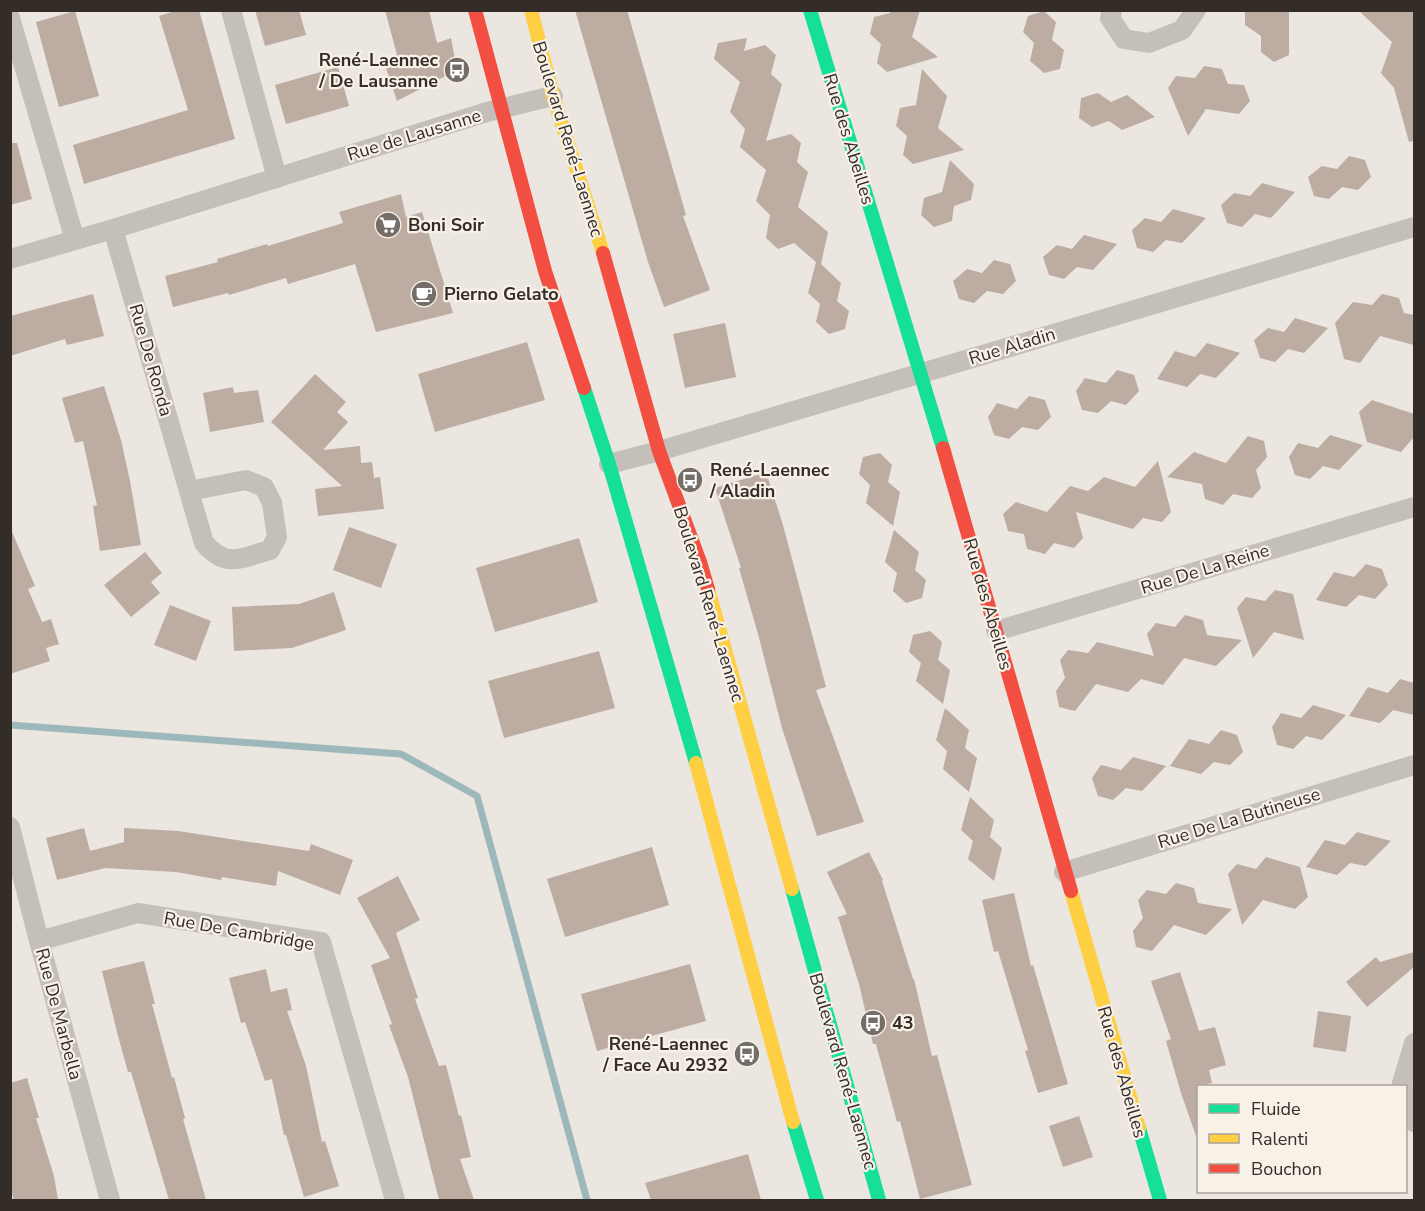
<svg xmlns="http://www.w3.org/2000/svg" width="1425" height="1211" font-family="'Nunito Sans',sans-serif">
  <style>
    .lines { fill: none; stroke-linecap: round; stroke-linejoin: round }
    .stream { stroke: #9db8bb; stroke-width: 7 }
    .building { fill: #bdaca2 }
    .street { stroke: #c4bfb9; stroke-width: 20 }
    .fast { stroke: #16e098; stroke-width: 14 }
    .slow { stroke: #ffcf43; stroke-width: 14 }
    .jam { stroke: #f24e42; stroke-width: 14 }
    .labels { text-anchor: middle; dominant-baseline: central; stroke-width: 4.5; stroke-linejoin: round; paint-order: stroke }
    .poi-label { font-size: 18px; font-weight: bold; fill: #342c27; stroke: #f8f1e7; text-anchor: start }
    .street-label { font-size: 18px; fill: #342c27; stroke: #f8f1e7 }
  </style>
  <rect width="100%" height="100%" fill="#ebe6e0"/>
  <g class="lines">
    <path class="stream" d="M 10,725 L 401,754 L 477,796 L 587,1200"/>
  </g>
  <path class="building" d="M 178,10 L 199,10 L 235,139 L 84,184 L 73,145 L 188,110 L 159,16 Z
    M 255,10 L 299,10 L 306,35 L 265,46 Z
    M 385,10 L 429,10 L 437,43 L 451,38 L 457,70 L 397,101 L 383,59 L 397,55 Z
    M 575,10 L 627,10 L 686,215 L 683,216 L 710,290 L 664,307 L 648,262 Z
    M 890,10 L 920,10 L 912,37 L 938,57 L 887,72 L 877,63 L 881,44 L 870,34 L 874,17 L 890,13 Z
    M 1245,10 L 1289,10 L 1289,55 L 1274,62 L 1261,52 L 1261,36 L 1245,25 Z
    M 1358,10 L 1414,10 L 1414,141 L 1409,142 L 1394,88 L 1381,73 L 1392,42 Z
    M 75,11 L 99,96 L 59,107 L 36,22 Z
    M 1044,11 L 1056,22 L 1052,40 L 1064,50 L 1060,69 L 1044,73 L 1030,61 L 1034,43 L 1023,32 L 1028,16 Z
    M 747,38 L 744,51 L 765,45 L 776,55 L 771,74 L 782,84 L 766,141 L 791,134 L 801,143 L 797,162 L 808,172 L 798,207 L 828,232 L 821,264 L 841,283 L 837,301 L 849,311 L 845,329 L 829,334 L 816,322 L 820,304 L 808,293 L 816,262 L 794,243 L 778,249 L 766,238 L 770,215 L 756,201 L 766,170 L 740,147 L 745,129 L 730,112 L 740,82 L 714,59 L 718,43 Z
    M 1204,66 L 1222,69 L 1228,84 L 1244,85 L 1250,101 L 1239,114 L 1206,109 L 1188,136 L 1168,88 L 1176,76 L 1195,78 Z
    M 338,67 L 349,106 L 286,124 L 275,85 Z
    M 922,69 L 947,96 L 938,128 L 964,150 L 913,164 L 903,155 L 907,136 L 896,126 L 900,108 L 916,105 Z
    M 1098,93 L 1111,102 L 1127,95 L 1155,117 L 1122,130 L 1109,121 L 1092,127 L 1079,118 L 1081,98 Z
    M 10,143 L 17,143 L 32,199 L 10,205 Z
    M 1349,156 L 1365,160 L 1371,177 L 1358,190 L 1342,187 L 1329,199 L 1314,196 L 1308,177 L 1322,166 L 1337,169 Z
    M 950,160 L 974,184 L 971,200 L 954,206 L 952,221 L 934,227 L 921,215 L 924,198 L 942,192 Z
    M 1262,183 L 1295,192 L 1271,218 L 1255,214 L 1242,227 L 1227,223 L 1221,205 L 1234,193 L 1250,196 Z
    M 401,194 L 406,217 L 422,212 L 453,313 L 376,332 L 355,264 L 288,284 L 286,278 L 229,295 L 228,293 L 173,307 L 165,276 L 218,262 L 217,259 L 267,244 L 268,246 L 343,223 L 339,212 Z
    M 1173,209 L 1206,218 L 1182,243 L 1166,240 L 1153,252 L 1137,248 L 1132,230 L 1145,218 L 1161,222 Z
    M 1084,235 L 1117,244 L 1093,270 L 1077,267 L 1064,279 L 1049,275 L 1043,257 L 1057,245 L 1072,249 Z
    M 994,260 L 1010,264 L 1016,281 L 1003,294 L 987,291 L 974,303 L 959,299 L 953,281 L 967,269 L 982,273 Z
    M 93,294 L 104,336 L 67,345 L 65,339 L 10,356 L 10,316 Z
    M 1382,294 L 1399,298 L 1404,313 L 1414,315 L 1414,345 L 1380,336 L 1360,363 L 1344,359 L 1335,323 L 1353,302 L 1372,305 Z
    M 1295,318 L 1328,328 L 1304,353 L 1288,349 L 1275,362 L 1260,358 L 1254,340 L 1268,328 L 1284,332 Z
    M 725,323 L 736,377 L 685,388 L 673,334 Z
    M 527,342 L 545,400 L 435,432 L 418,374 Z
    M 1207,343 L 1240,353 L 1216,378 L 1200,374 L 1187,387 L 1157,379 L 1175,351 L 1195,357 Z
    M 1117,370 L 1134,375 L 1139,391 L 1126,405 L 1111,401 L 1098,413 L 1082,410 L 1076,391 L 1085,378 L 1106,383 Z
    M 315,374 L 346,402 L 337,412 L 348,422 L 323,450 L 360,446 L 361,463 L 372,462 L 374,478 L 380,477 L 384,509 L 318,516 L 315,489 L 342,486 L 271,422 Z
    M 104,386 L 121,440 L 130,481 L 141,545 L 100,551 L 93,506 L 97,505 L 83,441 L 75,443 L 62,398 Z
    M 233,387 L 234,393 L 258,390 L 264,422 L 210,432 L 203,393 Z
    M 1029,396 L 1045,400 L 1051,417 L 1038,430 L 1022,427 L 1009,439 L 994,435 L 988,417 L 997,403 L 1017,409 Z
    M 1372,400 L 1414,414 L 1414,437 L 1401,452 L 1367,442 L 1359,412 Z
    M 1330,435 L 1363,445 L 1339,470 L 1323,466 L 1310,479 L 1295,475 L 1289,457 L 1298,443 L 1318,448 Z
    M 1248,436 L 1264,441 L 1267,457 L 1256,470 L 1261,488 L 1252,498 L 1233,494 L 1223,505 L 1205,499 L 1202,484 L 1167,477 L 1194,452 L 1226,463 Z
    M 880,453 L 892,465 L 888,482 L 900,492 L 893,526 L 866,503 L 870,485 L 859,474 L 863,457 Z
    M 1158,461 L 1171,512 L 1162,522 L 1143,518 L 1133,529 L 1076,512 L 1083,538 L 1074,548 L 1054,543 L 1045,554 L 1027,549 L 1024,534 L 1008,531 L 1003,514 L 1016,502 L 1047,512 L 1070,486 L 1088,491 L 1104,477 L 1135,487 Z
    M 766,472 L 783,525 L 826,687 L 816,690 L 864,822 L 817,836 L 782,728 L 758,634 L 739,568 L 741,568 L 715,488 Z
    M 10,527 L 35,586 L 28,589 L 42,622 L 51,619 L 59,644 L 46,648 L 50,661 L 10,674 Z
    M 349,527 L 397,544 L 381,588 L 333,570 Z
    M 894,530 L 919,552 L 915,570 L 926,580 L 922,598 L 906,603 L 893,591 L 897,573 L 885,562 Z
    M 579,538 L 598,602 L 495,632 L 476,568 Z
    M 145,552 L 162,573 L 151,582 L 160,593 L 131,617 L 104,585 Z
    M 1366,564 L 1382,569 L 1388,585 L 1375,599 L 1359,595 L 1346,607 L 1316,600 L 1334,572 L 1354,577 Z
    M 1275,590 L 1293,594 L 1304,640 L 1274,632 L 1253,658 L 1237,608 L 1246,597 L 1265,601 Z
    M 334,592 L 346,630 L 292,648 L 234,651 L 232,607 L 299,604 Z
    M 170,605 L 211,621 L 196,661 L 154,645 Z
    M 1185,615 L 1203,620 L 1207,635 L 1242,640 L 1216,666 L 1184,658 L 1163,685 L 1141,679 L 1128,692 L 1096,684 L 1075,711 L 1059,707 L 1056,691 L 1065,678 L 1060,660 L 1068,650 L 1088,653 L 1097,642 L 1154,656 L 1147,634 L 1156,623 L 1175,627 Z
    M 930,631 L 942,642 L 938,660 L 950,670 L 943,704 L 916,681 L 921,663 L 909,652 L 913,635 Z
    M 599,651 L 615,708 L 504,738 L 488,681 Z
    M 1400,679 L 1414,683 L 1414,715 L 1393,710 L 1380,723 L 1349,716 L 1368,687 L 1388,693 Z
    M 1313,705 L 1346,715 L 1322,740 L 1306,736 L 1293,749 L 1277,745 L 1272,727 L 1281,713 L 1301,718 Z
    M 945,708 L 969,730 L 965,748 L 977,758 L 969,792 L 943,769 L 947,751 L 936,740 Z
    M 1221,730 L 1237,735 L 1243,752 L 1230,765 L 1214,762 L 1201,774 L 1170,766 L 1189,739 L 1209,744 Z
    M 1133,757 L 1166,766 L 1142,791 L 1126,788 L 1113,800 L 1098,796 L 1092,778 L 1101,765 L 1121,770 Z
    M 970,797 L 994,820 L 990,837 L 1002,848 L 994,881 L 968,859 L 973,841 L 961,830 Z
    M 84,828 L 90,851 L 124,842 L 124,828 L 178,831 L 309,851 L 311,844 L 353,860 L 340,895 L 278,871 L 276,886 L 222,877 L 221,880 L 176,872 L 105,868 L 57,880 L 46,838 Z
    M 1357,832 L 1391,841 L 1366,866 L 1350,863 L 1337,875 L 1306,867 L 1325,840 L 1345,845 Z
    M 652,847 L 669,905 L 565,937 L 547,879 Z
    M 869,852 L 883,880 L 882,881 L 913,979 L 914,979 L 932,1056 L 937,1055 L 972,1185 L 920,1199 L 900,1121 L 897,1122 L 876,1044 L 873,1044 L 859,984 L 838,917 L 847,914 L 827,872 Z
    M 1266,857 L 1300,867 L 1308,897 L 1295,909 L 1263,900 L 1242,925 L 1228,874 L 1237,864 L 1256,869 Z
    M 398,876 L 420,920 L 396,933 L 418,998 L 415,999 L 439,1066 L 446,1065 L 459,1116 L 461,1115 L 471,1157 L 460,1159 L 474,1200 L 439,1200 L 408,1077 L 389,1025 L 392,1024 L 371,965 L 390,958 L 357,898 Z
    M 1176,883 L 1194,888 L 1198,903 L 1232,909 L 1206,935 L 1174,925 L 1152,951 L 1136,947 L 1133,931 L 1143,918 L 1138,900 L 1147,890 L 1166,894 Z
    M 1014,893 L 1031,966 L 1033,965 L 1068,1084 L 1038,1093 L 1025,1051 L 1028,1050 L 998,951 L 994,952 L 982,900 Z
    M 1414,952 L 1414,967 L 1367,1007 L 1346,982 L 1376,957 L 1380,962 Z
    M 144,961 L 155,1004 L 152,1004 L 172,1078 L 174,1077 L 185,1118 L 183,1119 L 206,1200 L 169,1200 L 131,1072 L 128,1072 L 118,1036 L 102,971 Z
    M 690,964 L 706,1021 L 597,1051 L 581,994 Z
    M 266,969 L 271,992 L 287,988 L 292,1010 L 287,1011 L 306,1066 L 322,1142 L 325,1141 L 339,1186 L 304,1197 L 286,1135 L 284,1135 L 272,1079 L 265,1081 L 245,1022 L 241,1023 L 229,978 Z
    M 1180,972 L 1199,1031 L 1215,1027 L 1226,1065 L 1209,1070 L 1212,1083 L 1198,1086 L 1198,1135 L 1196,1136 L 1181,1093 L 1166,1041 L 1171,1039 L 1151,981 Z
    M 1318,1011 L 1351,1016 L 1346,1052 L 1313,1047 Z
    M 27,1078 L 39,1118 L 36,1118 L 54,1176 L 58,1200 L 14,1200 L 10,1188 L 10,1083 Z
    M 1079,1116 L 1093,1157 L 1063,1167 L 1049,1126 Z
    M 748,1154 L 761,1200 L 651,1200 L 645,1183 Z"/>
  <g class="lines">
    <path class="street" d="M 231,10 L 277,178
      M 1112,10 L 1110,18 L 1124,39 L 1149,43 L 1182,30 L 1196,10
      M 10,18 L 75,240
      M 113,229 L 204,543 C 227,569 240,558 270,550 L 277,537 L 272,503 L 264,487 L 246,480 L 189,491
      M 10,259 L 113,229 L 487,112 L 553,96
      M 609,464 L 659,451 L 1414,227
      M 996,631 L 1414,507
      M 10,827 L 39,941 L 110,1200
      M 1064,872 L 1414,765
      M 39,941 L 138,913 L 321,942 L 395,1200
      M 1403,1086 L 1402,1083 L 1414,1043
      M 1406,1094 L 1414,1122"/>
    <path class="fast" d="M 810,10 L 943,448
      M 584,388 L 609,464 L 696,763
      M 792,889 L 879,1200
      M 793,1122 L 817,1200
      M 1139,1128 L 1160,1200"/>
    <path class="slow" d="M 531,10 L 553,96 L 603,253
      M 708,589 L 792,889
      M 696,763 L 793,1122
      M 1071,891 L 1139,1128"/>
    <path class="jam" d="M 475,10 L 545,271 L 584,388
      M 603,253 L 659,451 L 700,562 L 708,589
      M 943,448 L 1071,891"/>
  </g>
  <defs>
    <g id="bus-disc" transform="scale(1.35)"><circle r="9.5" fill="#746d68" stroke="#f8f1e7"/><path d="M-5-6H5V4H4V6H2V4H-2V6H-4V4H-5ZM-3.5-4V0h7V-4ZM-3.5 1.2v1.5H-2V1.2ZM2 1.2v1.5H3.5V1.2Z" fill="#fff"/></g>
    <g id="supermarket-disc" transform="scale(1.35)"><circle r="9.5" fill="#746d68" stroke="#f8f1e7"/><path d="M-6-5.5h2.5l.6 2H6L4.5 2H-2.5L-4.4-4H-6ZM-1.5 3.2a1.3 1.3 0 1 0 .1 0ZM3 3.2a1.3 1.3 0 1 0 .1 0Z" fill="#fff"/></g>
    <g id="cafe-disc" transform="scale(1.35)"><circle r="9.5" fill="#746d68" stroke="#f8f1e7"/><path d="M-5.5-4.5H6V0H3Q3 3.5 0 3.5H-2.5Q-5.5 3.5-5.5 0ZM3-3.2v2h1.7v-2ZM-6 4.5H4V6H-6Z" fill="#fff"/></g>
  </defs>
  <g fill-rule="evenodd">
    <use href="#bus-disc" x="457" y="70"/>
    <use href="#supermarket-disc" x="388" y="225"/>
    <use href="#cafe-disc" x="424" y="294"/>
    <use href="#bus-disc" x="690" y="480"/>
    <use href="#bus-disc" x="873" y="1023"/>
    <use href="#bus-disc" x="747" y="1054"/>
  </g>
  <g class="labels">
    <g class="poi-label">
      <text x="438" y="60" text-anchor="end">René-Laennec<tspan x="438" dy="21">/ De Lausanne</tspan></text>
      <text x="408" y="225">Boni Soir</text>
      <text x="444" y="294">Pierno Gelato</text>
      <text x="710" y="470">René-Laennec<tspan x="710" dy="21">/ Aladin</tspan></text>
      <text x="892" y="1023">43</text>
      <text x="728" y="1044" text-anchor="end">René-Laennec<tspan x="728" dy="21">/ Face Au 2932</tspan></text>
    </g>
    <g class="street-label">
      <text transform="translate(414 135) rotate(-17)">Rue de Lausanne</text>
      <text transform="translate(568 139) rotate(73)">Boulevard René-Laennec</text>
      <text transform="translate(849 139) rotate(73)">Rue des Abeilles</text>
      <text transform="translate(1012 346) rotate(-17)">Rue Aladin</text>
      <text transform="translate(151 360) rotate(74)">Rue De Ronda</text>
      <text transform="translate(1205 569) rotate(-17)">Rue De La Reine</text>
      <text transform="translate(709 604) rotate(73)">Boulevard René-Laennec</text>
      <text transform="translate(988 604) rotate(74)">Rue des Abeilles</text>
      <text transform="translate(1239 818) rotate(-17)">Rue De La Butineuse</text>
      <text transform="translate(239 931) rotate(10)">Rue De Cambridge</text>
      <text transform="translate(59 1014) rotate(75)">Rue De Marbella</text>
      <text transform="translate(843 1071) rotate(74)">Boulevard René-Laennec</text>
      <text transform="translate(1122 1072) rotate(74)">Rue des Abeilles</text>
    </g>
  </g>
  <rect width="1425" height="1211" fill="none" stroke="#342c27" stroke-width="24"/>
  <rect x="1197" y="1085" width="210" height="108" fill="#f8f1e7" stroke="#aaa29a" stroke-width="1.5"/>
  <rect x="1209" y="1104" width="30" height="9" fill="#16e098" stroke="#aaa29a" stroke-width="1.5"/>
  <text x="1251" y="1115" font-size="18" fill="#342c27">Fluide</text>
  <rect x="1209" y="1134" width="30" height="9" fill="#ffcf43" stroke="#aaa29a" stroke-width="1.5"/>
  <text x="1251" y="1145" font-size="18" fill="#342c27">Ralenti</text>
  <rect x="1209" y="1164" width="30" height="9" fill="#f24e42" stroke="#aaa29a" stroke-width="1.5"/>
  <text x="1251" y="1175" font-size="18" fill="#342c27">Bouchon</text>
</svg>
